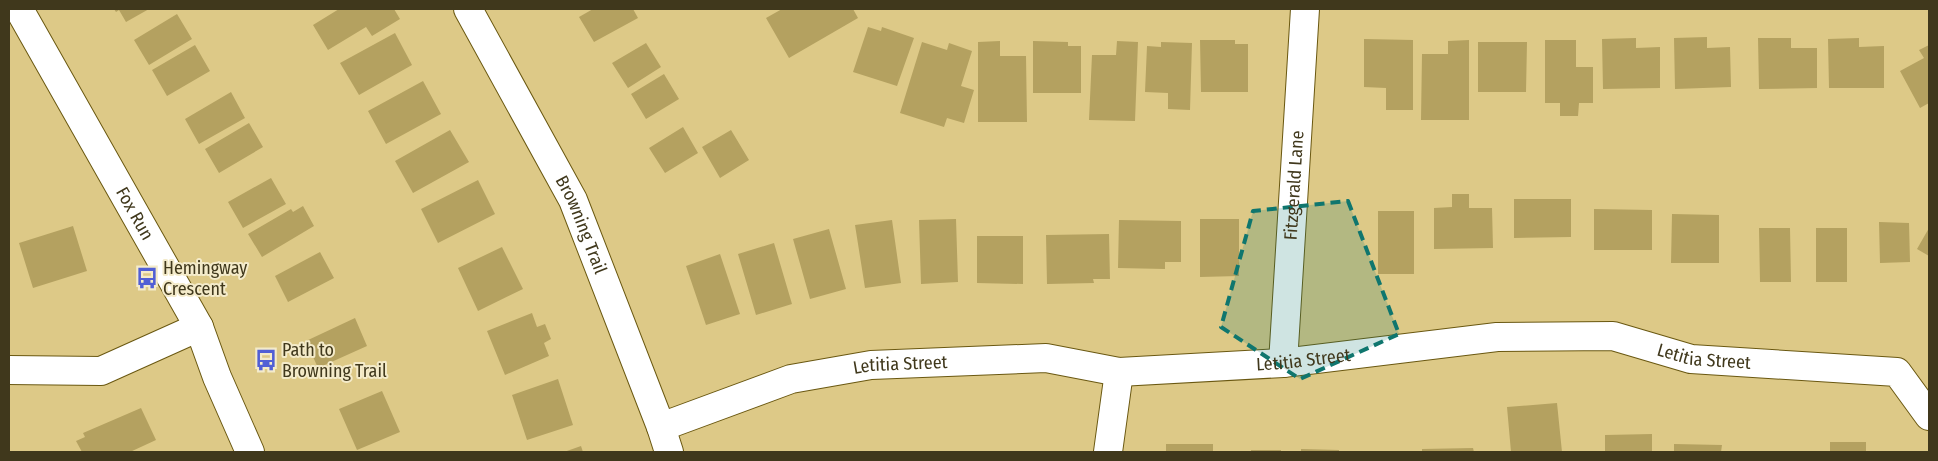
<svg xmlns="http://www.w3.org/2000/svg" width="1938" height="461" font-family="'Fira Sans Condensed',sans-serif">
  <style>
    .building { fill: #b4a160 }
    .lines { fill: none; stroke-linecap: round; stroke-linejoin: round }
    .minor-casing { stroke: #6a5811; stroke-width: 30 }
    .minor { stroke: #fff; stroke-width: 28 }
    .marked { fill: #0f766e; fill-opacity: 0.2; stroke: #0f766e; stroke-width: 4; stroke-dasharray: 10 6; stroke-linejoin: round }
    .labels { text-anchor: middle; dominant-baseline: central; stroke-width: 4; stroke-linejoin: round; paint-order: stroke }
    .street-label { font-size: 18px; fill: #40381c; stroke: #f4ebca }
    .poi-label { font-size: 18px; fill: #40381c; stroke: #f4ebca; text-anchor: start }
  </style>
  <rect width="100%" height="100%" fill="#ddc987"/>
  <path class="building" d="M 114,9 L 149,9 L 126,22 L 119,10 L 116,12 Z
    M 339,9 L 394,9 L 400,19 L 372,36 L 366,27 L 328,50 L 313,25 Z
    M 593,9 L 633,9 L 638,18 L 594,42 L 579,17 Z
    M 782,9 L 853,9 L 858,18 L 789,58 L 766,18 Z
    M 177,14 L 192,39 L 149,65 L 134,40 Z
    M 868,27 L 881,31 L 882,27 L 914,38 L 897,86 L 853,72 Z
    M 395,33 L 412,65 L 359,95 L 340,63 Z
    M 1707,37 L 1707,48 L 1730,47 L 1731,87 L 1675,89 L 1674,38 Z
    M 1636,38 L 1636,48 L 1660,47 L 1660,88 L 1603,89 L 1602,39 Z
    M 1758,38 L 1791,38 L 1791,48 L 1817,48 L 1817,88 L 1759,89 Z
    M 1859,38 L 1859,47 L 1884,46 L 1884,88 L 1829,88 L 1828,39 Z
    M 1364,39 L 1413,40 L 1413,110 L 1386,110 L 1386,88 L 1364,87 Z
    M 1200,40 L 1235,40 L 1235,44 L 1248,44 L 1248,92 L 1201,92 Z
    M 1469,40 L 1469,120 L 1421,120 L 1422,54 L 1448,54 L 1448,41 Z
    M 1545,40 L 1576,40 L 1576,67 L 1593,67 L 1593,103 L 1579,103 L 1578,116 L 1560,116 L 1560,103 L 1545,103 Z
    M 1000,41 L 1000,56 L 1026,56 L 1027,122 L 978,122 L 978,42 Z
    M 1033,41 L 1068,42 L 1068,46 L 1081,46 L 1081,93 L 1033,93 Z
    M 1117,41 L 1138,42 L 1135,121 L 1089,120 L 1092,55 L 1116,55 Z
    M 922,42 L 947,50 L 949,43 L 972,51 L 961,86 L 974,90 L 964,123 L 947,118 L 944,127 L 900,113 Z
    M 1161,42 L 1192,43 L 1190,110 L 1168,109 L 1168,93 L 1145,92 L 1147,46 L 1161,47 Z
    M 1478,42 L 1527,42 L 1526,92 L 1478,92 Z
    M 646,43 L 661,67 L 628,88 L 612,63 Z
    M 195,45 L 210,71 L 167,96 L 152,70 Z
    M 1929,45 L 1929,103 L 1920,108 L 1900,71 L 1924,58 L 1919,50 Z
    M 664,74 L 679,99 L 646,119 L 631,94 Z
    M 423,81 L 441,114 L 386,144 L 368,111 Z
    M 231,92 L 245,118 L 199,144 L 185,119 Z
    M 249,123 L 263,147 L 219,173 L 205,149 Z
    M 683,127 L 698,153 L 665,173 L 649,148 Z
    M 450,130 L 469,162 L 413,193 L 395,161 Z
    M 731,130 L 749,160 L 720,178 L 702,147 Z
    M 271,178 L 286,204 L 243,228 L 228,202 Z
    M 478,180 L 495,214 L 438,243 L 421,209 Z
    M 1452,194 L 1469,194 L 1469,208 L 1492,208 L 1493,248 L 1434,249 L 1434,208 L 1452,207 Z
    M 1514,199 L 1571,199 L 1571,237 L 1514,238 Z
    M 303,206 L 314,226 L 262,257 L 248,234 L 291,209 L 293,212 Z
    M 1594,209 L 1652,210 L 1652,250 L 1594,250 Z
    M 1378,211 L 1414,211 L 1414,274 L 1378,274 Z
    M 1672,214 L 1719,215 L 1719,263 L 1671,263 Z
    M 956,219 L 958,282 L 921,284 L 919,220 Z
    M 1200,219 L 1239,219 L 1239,276 L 1200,277 Z
    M 892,220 L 901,283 L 865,288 L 855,225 Z
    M 1119,220 L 1181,221 L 1181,262 L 1165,262 L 1165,269 L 1118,268 Z
    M 1879,222 L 1909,223 L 1910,262 L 1880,263 Z
    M 73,226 L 87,271 L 33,288 L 19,243 Z
    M 1759,228 L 1790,228 L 1791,282 L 1760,282 Z
    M 1816,228 L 1847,228 L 1847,282 L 1816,282 Z
    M 1929,228 L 1929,256 L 1917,249 Z
    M 829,229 L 846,289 L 810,299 L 793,239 Z
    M 1109,234 L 1110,279 L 1093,279 L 1094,283 L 1047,284 L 1046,235 Z
    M 977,236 L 1023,236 L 1023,284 L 977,283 Z
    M 774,243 L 792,304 L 756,315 L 738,254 Z
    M 502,247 L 523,289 L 478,311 L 458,268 Z
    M 320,252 L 334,278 L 288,302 L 275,276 Z
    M 720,254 L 740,314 L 706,325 L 686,266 Z
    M 532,313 L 537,327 L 545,324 L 551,339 L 544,343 L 549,356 L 505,375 L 487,331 Z
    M 355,318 L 367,346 L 318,368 L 306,341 Z
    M 558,379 L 573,425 L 527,440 L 512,395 Z
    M 382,391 L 400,432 L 357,450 L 339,409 Z
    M 1557,403 L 1562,452 L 1511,452 L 1507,407 Z
    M 141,408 L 156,440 L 130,452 L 82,452 L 76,441 L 85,437 L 83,433 Z
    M 1652,434 L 1652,452 L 1605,452 L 1605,435 Z
    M 1830,442 L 1866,442 L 1866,452 L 1830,452 Z
    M 1166,444 L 1213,444 L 1213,452 L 1166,452 Z
    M 1674,444 L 1722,445 L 1721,452 L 1674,452 Z
    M 581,446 L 583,452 L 564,452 Z
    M 1473,448 L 1474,452 L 1422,452 L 1422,449 Z
    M 1301,449 L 1339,450 L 1339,452 L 1301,452 Z
    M 1251,450 L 1281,450 L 1281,452 L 1251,452 Z"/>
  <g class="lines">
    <g class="minor-casing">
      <g id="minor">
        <path id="s1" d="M 19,9 L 199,327 L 217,377 L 250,452"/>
        <path id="s2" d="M 468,9 L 573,200 L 661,427 L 669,452"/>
        <path id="s3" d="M 1283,363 L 1305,9"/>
        <path d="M 9,370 L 101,371 L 199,327"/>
        <path id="s4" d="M 661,427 L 791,379 L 871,365 L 1046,358 L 1119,372 L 1283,363 L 1497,337 L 1613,336 L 1691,359 L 1897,372 L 1929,416"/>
        <path d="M 1108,452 L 1119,372"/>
      </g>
    </g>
    <use href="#minor" class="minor"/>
  </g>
  <path class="marked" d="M 1348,201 L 1399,334 L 1300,379 L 1221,327 L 1253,211 Z"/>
  <defs>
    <g id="bus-bare" transform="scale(1.725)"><path d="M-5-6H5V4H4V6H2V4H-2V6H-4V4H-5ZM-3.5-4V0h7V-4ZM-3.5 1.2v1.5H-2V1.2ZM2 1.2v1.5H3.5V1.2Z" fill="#515fd5" stroke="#f4ebca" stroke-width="2.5" paint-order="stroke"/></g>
  </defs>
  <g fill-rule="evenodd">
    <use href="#bus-bare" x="147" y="278"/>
    <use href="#bus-bare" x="266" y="360"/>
  </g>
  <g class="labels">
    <g class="street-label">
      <text stroke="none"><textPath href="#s3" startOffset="178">Fitzgerald Lane</textPath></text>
      <text stroke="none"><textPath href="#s1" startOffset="235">Fox Run</textPath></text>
      <text stroke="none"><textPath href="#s2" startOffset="244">Browning Trail</textPath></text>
      <text stroke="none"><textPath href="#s4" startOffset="1059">Letitia Street</textPath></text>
      <text stroke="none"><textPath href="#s4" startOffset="654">Letitia Street</textPath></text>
      <text stroke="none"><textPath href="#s4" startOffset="249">Letitia Street</textPath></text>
    </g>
    <g class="poi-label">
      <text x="163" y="268">Hemingway<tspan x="163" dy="21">Crescent</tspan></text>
      <text x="282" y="350">Path to<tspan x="282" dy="21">Browning Trail</tspan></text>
    </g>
  </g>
  <rect width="1938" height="461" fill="none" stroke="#40381c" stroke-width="20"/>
</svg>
